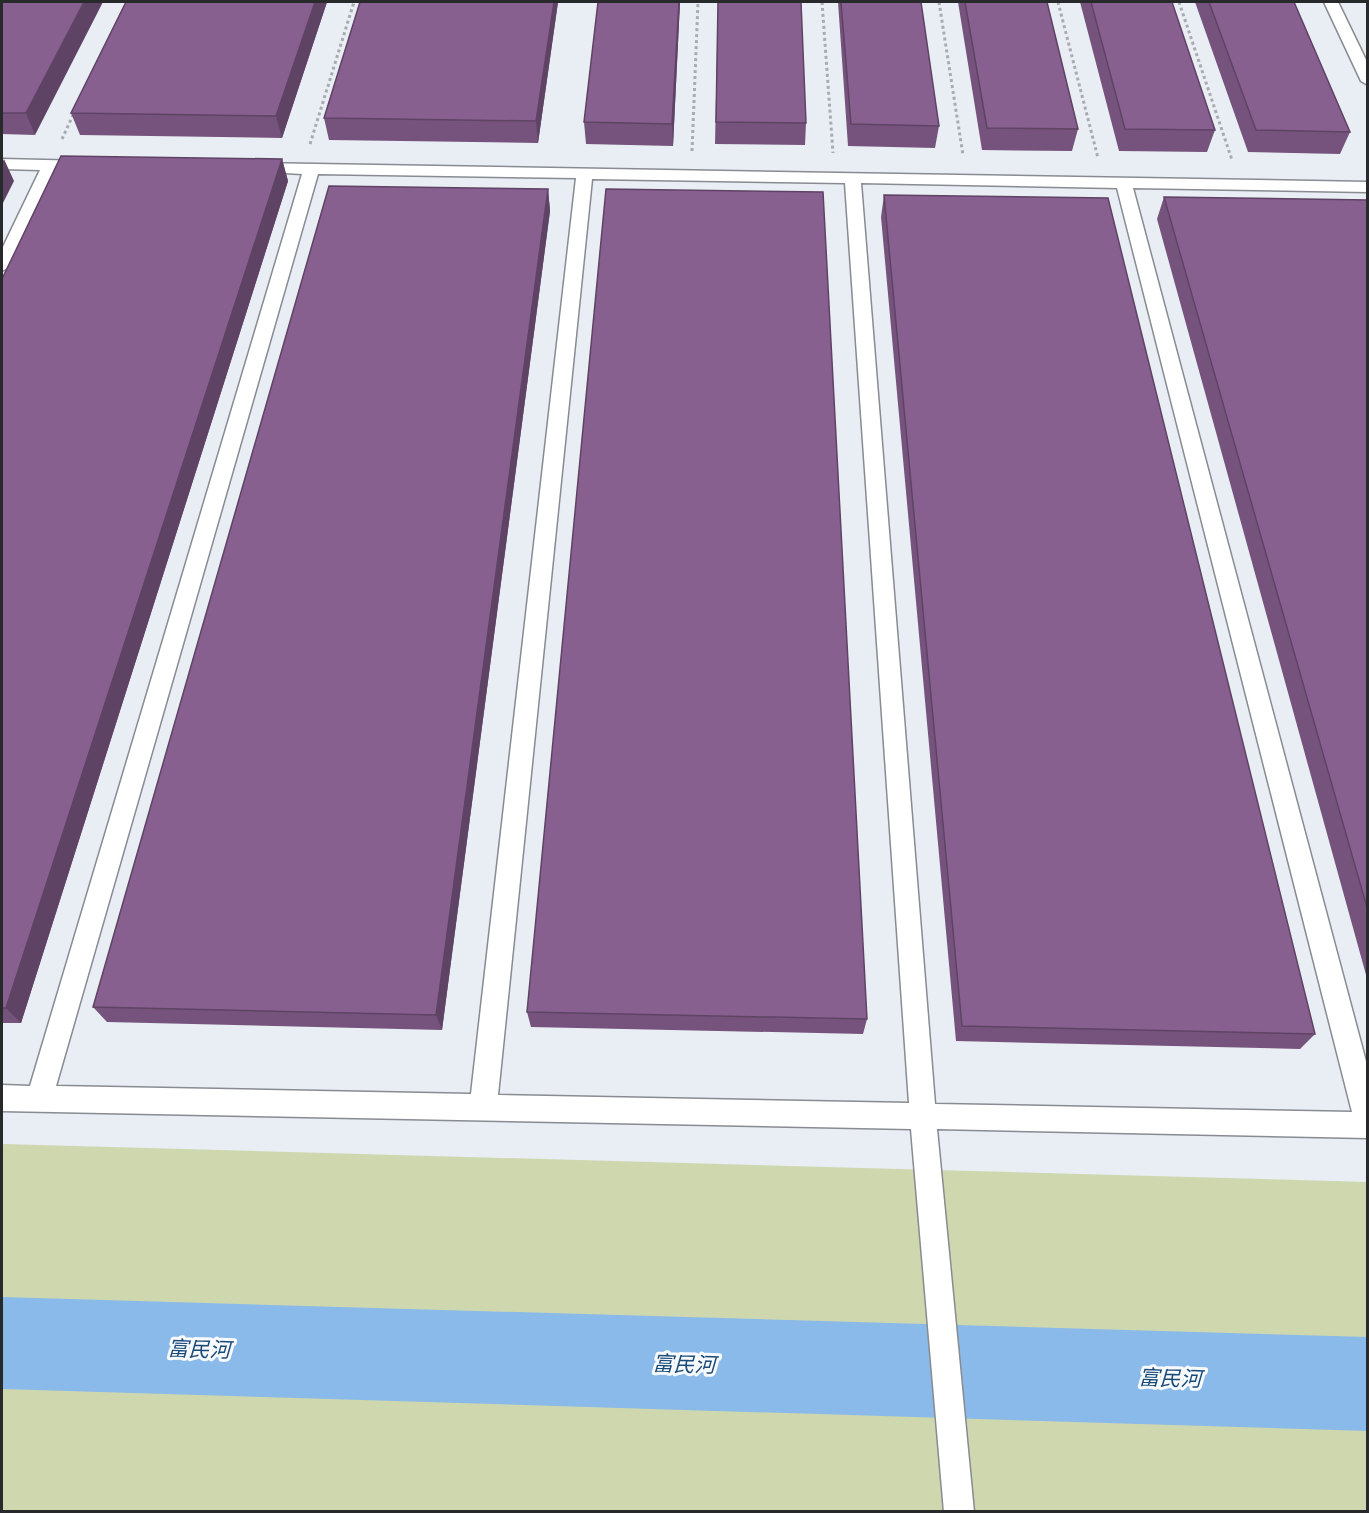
<svg xmlns="http://www.w3.org/2000/svg" width="1369" height="1513" font-family="Figtree,'Noto Sans SC',sans-serif">
  <style>
    .green { fill: #ced7ae }
    .lines { fill: none; stroke-linecap: round; stroke-linejoin: round }
    .river { fill: #8abaea; fill-rule: evenodd }
    .lane-casing { stroke: #888b91; stroke-width: 3 }
    .path { stroke: #a8abb0; stroke-width: 3; stroke-dasharray: 3 3; stroke-linecap: butt }
    .lane { fill: #fff; fill-rule: evenodd }
    .wall { fill: #75537c }
    .shaded-wall { fill: #5f4365 }
    .building { fill: #886090; stroke: #5f4365; stroke-width: 1.5 }
    .labels { text-anchor: middle; dominant-baseline: central; stroke-width: 6; stroke-linejoin: round; paint-order: stroke }
    .near-water-label { font-size: 21px; font-style: italic; fill: #184b78; stroke: #f8fafe }
  </style>
  <rect width="100%" height="100%" fill="#e9edf4"/>
  <path class="green" d="M 2,1144 L 1367,1182 L 1367,1511 L 2,1512 Z"/>
  <g class="lines">
    <path class="river" d="M 2,1297 L 1368,1337 L 1368,1431 L 2,1389 Z"/>
    <g class="lane-casing">
      <path id="lane" d="M 1324,2 L 1338,2 L 1368,64 L 1368,85 L 1361,81 Z
        M 2,159 L 87,161 L 95,166 L 87,171 L 56,170 L 11,266 L 2,271 L 2,249 L 40,170 L 2,169 Z
        M 255,163 L 1368,182 L 1368,192 L 1133,188 L 1368,1069 L 1368,1138 L 937,1129 L 974,1512 L 944,1512 L 911,1129 L 2,1111 L 2,1085 L 30,1086 L 302,174 L 249,171 L 247,168 ZM 318,174 L 576,178 L 471,1094 L 56,1086 ZM 592,179 L 845,183 L 909,1103 L 498,1095 ZM 861,183 L 1117,188 L 1352,1112 L 935,1104 Z"/>
    </g>
    <path class="path" d="M 822,2 L 833,153
      M 939,2 L 963,155
      M 1058,2 L 1098,158
      M 1179,2 L 1232,160
      M 62,139 L 74,113
      M 310,144 L 354,2
      M 692,151 L 698,2"/>
    <use href="#lane" class="lane"/>
  </g>
  <path class="wall" d="M 2,2 L 35,135 L 2,134 Z
    M 126,2 L 327,2 L 282,138 L 80,135 L 71,113 Z
    M 558,2 L 538,143 L 329,140 L 324,118 Z
    M 598,2 L 680,2 L 673,146 L 586,144 L 584,122 Z
    M 718,2 L 806,123 L 805,145 L 715,144 Z
    M 838,2 L 921,2 L 939,126 L 935,148 L 848,146 Z
    M 958,2 L 1047,2 L 1078,129 L 1072,151 L 982,150 Z
    M 1080,2 L 1172,2 L 1215,130 L 1207,152 L 1119,151 Z
    M 1195,2 L 1294,2 L 1350,132 L 1340,154 L 1248,152 Z
    M 282,159 L 288,181 L 21,1023 L 2,1023 L 2,279 Z
    M 548,189 L 550,211 L 442,1030 L 107,1022 L 93,1007 Z
    M 884,195 L 1315,1034 L 1300,1049 L 956,1041 L 881,217 Z
    M 1164,197 L 1368,200 L 1368,982 L 1157,219 Z
    M 527,1012 L 867,1019 L 863,1034 L 531,1027 Z"/>
  <path class="shaded-wall" d="M 84,2 L 103,2 L 35,135 L 26,113 Z
    M 315,2 L 327,2 L 282,138 L 276,116 Z
    M 554,2 L 558,2 L 538,143 L 536,121 Z
    M 679,2 L 680,2 L 673,146 L 672,124 Z
    M 4,159 L 14,181 L 2,205 L 2,163 Z
    M 282,159 L 288,181 L 21,1023 L 6,1008 Z
    M 548,189 L 550,211 L 442,1030 L 436,1015 Z"/>
  <path class="building" d="M 2,2 L 84,2 L 26,113 L 2,113 Z
    M 126,2 L 315,2 L 276,116 L 71,113 Z
    M 360,2 L 554,2 L 536,121 L 324,118 Z
    M 598,2 L 679,2 L 672,124 L 584,122 Z
    M 718,2 L 801,2 L 806,123 L 716,122 Z
    M 841,2 L 921,2 L 939,126 L 851,124 Z
    M 965,2 L 1047,2 L 1078,129 L 987,128 Z
    M 1091,2 L 1172,2 L 1215,130 L 1125,129 Z
    M 1209,2 L 1294,2 L 1350,132 L 1256,130 Z
    M 61,156 L 282,159 L 6,1008 L 2,1008 L 2,279 Z
    M 329,186 L 548,189 L 436,1015 L 93,1007 Z
    M 606,189 L 823,192 L 867,1019 L 527,1012 Z
    M 884,195 L 1108,198 L 1315,1034 L 962,1026 Z
    M 1164,197 L 1368,200 L 1368,911 Z"/>
  <g class="labels">
    <g class="near-water-label">
      <text transform="translate(199 1349) rotate(2)">富民河</text>
      <text transform="translate(684 1364) rotate(2)">富民河</text>
      <text transform="translate(1170 1378) rotate(2)">富民河</text>
    </g>
  </g>
  <rect width="1369" height="1513" fill="none" stroke="#27292b" stroke-width="6"/>
</svg>
